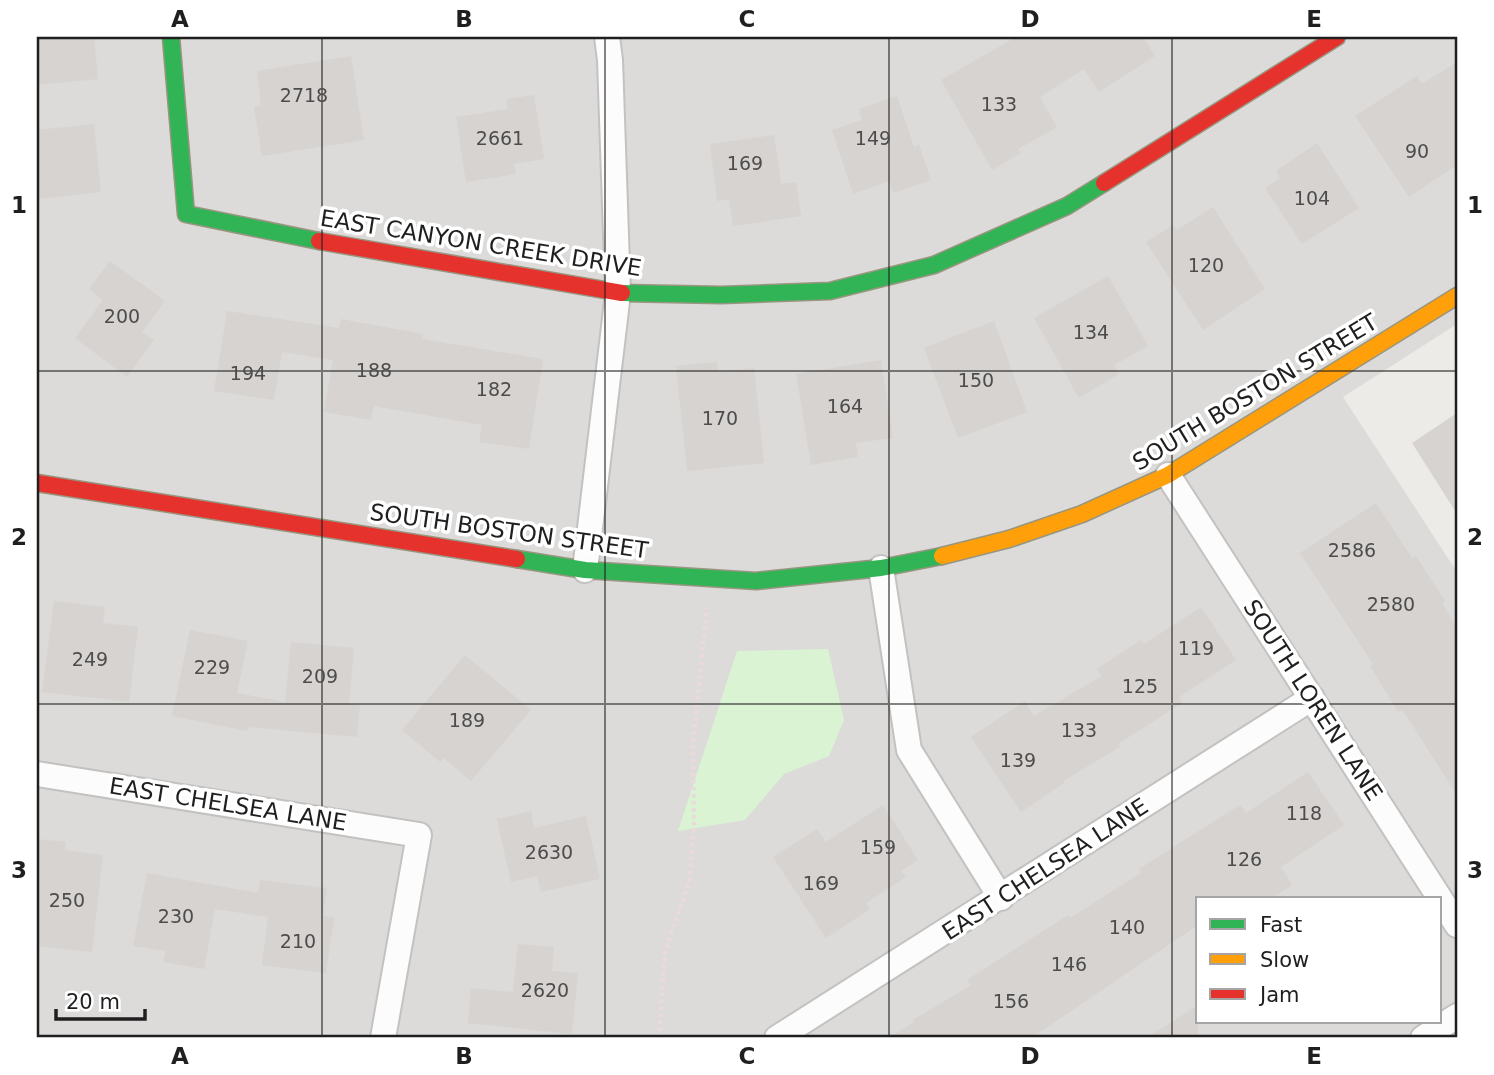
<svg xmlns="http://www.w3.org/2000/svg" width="1494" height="1075" font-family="'DejaVu Sans',sans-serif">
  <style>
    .residential { fill: #dcdbd9; fill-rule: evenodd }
    .park { fill: #d9f3d3 }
    .building { fill: #d6d3d1 }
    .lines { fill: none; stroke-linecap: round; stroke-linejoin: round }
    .street-casing { stroke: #c3c2c0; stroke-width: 28 }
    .fast-casing { stroke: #989680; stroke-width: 19 }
    .slow-casing { stroke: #989680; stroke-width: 19 }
    .jam-casing { stroke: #989680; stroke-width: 19 }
    .path { stroke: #ebdada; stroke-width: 4.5; stroke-dasharray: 3.5 3.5; stroke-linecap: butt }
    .street { stroke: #fcfcfc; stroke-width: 24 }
    .fast { stroke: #30b455; stroke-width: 16 }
    .slow { stroke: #ff9f0a; stroke-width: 16 }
    .jam { stroke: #e5322d; stroke-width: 16 }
    .grid { fill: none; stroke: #1f1f1f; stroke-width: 2; stroke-opacity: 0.55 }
    .labels { text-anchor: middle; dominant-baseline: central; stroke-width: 7; stroke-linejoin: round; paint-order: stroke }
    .number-label { font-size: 19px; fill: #4d4c4c }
    .street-label { font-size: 23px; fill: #1f1f1f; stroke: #fff }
    .neatline { fill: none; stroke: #1f1f1f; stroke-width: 2.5 }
    .grid-label { font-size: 23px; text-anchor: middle; font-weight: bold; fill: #1f1f1f }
  </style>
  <rect width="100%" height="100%" fill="#edebe8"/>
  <path class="residential" d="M 37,37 L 1457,37 L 1457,324 L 1343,397 L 1457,572 L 1457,1038 L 37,1038 ZM 1198,898 L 1440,898 L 1440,1021 L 1198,1021 Z"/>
  <path class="park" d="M 828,649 L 844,720 L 829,756 L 784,774 L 745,820 L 678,831 L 737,651 Z"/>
  <path class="building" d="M 37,37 L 94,37 L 98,79 L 37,85 Z
    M 1016,37 L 1143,37 L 1155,56 L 1099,92 L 1084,69 L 1040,97 L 1057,127 L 1018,149 L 1021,153 L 992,170 L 941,80 Z
    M 351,56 L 364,140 L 262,156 L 254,107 L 261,106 L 257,71 Z
    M 1457,62 L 1457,165 L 1409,197 L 1355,116 L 1417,76 L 1422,84 Z
    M 534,95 L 544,159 L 514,164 L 516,174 L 466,182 L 456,117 L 508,109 L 506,99 Z
    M 897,96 L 914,147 L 919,145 L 931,180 L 893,193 L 889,181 L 853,194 L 832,130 L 862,120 L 859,109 Z
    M 94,124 L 101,192 L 37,199 L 37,130 Z
    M 774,135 L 781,184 L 796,182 L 801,216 L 733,226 L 729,199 L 717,201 L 710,144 Z
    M 1317,143 L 1359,208 L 1302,244 L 1265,188 L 1280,178 L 1276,171 Z
    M 1213,207 L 1265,289 L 1203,330 L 1146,242 L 1173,225 L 1177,230 Z
    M 110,261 L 165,301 L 142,332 L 154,340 L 127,377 L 75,338 L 103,300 L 89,289 Z
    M 1108,276 L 1148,346 L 1114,365 L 1119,374 L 1079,398 L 1034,318 Z
    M 227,311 L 339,328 L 341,319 L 423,334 L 422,339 L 543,359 L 529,449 L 479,442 L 482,425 L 374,406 L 371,420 L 324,412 L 333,360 L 282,352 L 274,400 L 214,391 Z
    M 994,321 L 1027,412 L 958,438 L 924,348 Z
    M 881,360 L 893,438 L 856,443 L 858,457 L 811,465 L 796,374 Z
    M 717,362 L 718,372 L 754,368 L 764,463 L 687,471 L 676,366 Z
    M 1457,413 L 1457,514 L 1412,443 Z
    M 1376,503 L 1412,558 L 1416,556 L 1445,601 L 1442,603 L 1457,628 L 1457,795 L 1402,709 L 1398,712 L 1370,666 L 1373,664 L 1300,553 Z
    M 54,601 L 105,607 L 103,623 L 138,627 L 129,702 L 42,692 Z
    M 1201,607 L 1236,660 L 1179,697 L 1182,703 L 1118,744 L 1120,747 L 1063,781 L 1064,783 L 1021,812 L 971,737 L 1025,701 L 1034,716 L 1102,676 L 1097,669 L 1141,640 L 1144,644 Z
    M 190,630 L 248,641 L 237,693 L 285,702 L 291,642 L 354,648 L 349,704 L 360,705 L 357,737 L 248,727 L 247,731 L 172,716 Z
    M 465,655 L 531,710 L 471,781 L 444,758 L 440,762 L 402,730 Z
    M 1308,772 L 1344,825 L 1281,867 L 1292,885 L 1272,898 L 1198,898 L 1198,925 L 1031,1038 L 888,1038 L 914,1022 L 913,1020 L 971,985 L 967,980 L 1068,915 L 1070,918 L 1141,873 L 1139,869 L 1183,841 L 1240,805 L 1246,813 Z
    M 883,805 L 918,860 L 901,871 L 906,877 L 866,903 L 870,909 L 826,938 L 773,857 L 817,829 L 826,842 Z
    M 531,811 L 534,828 L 586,816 L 600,879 L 541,892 L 537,876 L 511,882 L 497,819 Z
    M 37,839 L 66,842 L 65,850 L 103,855 L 92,952 L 37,946 Z
    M 147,873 L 258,893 L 260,880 L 327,888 L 323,916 L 334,918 L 326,973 L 262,965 L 268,917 L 215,909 L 204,969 L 163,962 L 166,951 L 133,946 Z
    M 518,944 L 554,947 L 552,971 L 578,973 L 572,1034 L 468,1023 L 471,988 L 513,992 Z
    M 1198,1005 L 1198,1038 L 1147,1038 Z"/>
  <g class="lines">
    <g class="street-casing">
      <path id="street" d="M 1168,475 L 1457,925
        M 881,568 L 909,750 L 1001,898
        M 585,570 L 618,293 L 610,60 L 607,37
        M 37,774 L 419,835 L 383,1038
        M 777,1038 L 1312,698
        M 1423,1038 L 1457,1016"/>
    </g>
    <g class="fast-casing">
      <path id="fast" d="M 171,37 L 186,214 L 319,241
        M 622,293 L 721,295 L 830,291 L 934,265 L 1067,206 L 1104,183
        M 517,559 L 585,570 L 756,581 L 881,568 L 942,556"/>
    </g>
    <g class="slow-casing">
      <path id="slow" d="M 942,556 L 1009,539 L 1082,514 L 1168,475 L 1457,296"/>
    </g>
    <g class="jam-casing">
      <path id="jam" d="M 1104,183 L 1337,37
        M 319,241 L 622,293
        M 37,483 L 517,559"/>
    </g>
    <path class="path" d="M 659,1038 L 665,951 L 689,883 L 694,828 L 693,744 L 707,607"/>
    <use href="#street" class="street"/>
    <use href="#fast" class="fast"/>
    <use href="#slow" class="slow"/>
    <use href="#jam" class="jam"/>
  </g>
  <path class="grid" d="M 322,37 L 322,1038M 605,37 L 605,1038M 889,37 L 889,1038M 1172,37 L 1172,1038M 37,371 L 1457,371M 37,704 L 1457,704"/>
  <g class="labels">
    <g class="number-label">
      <text x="304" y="95">2718</text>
      <text x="999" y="104">133</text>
      <text x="500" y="138">2661</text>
      <text x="873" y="138">149</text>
      <text x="1417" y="151">90</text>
      <text x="745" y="163">169</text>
      <text x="1312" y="198">104</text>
      <text x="1206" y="265">120</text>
      <text x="122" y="316">200</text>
      <text x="1091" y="332">134</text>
      <text x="374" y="370">188</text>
      <text x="248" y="373">194</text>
      <text x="976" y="380">150</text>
      <text x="494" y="389">182</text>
      <text x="845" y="406">164</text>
      <text x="720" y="418">170</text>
      <text x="1352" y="550">2586</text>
      <text x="1391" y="604">2580</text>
      <text x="1196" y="648">119</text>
      <text x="90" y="659">249</text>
      <text x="212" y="667">229</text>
      <text x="320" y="676">209</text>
      <text x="1140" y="686">125</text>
      <text x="467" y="720">189</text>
      <text x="1079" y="730">133</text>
      <text x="1018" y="760">139</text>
      <text x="1304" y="813">118</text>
      <text x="878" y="847">159</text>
      <text x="549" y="852">2630</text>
      <text x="1244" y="859">126</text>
      <text x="821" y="883">169</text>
      <text x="67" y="900">250</text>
      <text x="176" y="916">230</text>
      <text x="1127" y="927">140</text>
      <text x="298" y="941">210</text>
      <text x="1069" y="964">146</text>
      <text x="545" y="990">2620</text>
      <text x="1011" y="1001">156</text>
    </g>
    <g class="street-label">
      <text transform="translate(481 243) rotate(9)">EAST CANYON CREEK DRIVE</text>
      <text transform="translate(1255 392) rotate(-31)">SOUTH BOSTON STREET</text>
      <text transform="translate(509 531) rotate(8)">SOUTH BOSTON STREET</text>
      <text transform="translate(1313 700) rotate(57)">SOUTH LOREN LANE</text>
      <text transform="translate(228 804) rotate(9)">EAST CHELSEA LANE</text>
      <text transform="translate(1045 869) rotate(-33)">EAST CHELSEA LANE</text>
    </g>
  </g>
  <rect width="1494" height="1075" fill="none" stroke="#ffffff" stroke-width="77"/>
  <rect x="1196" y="897" width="245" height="126" fill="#ffffff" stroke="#a5a5a5" stroke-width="2"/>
  <rect x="1210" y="919" width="35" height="10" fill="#30b455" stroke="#a5a5a5" stroke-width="2"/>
  <text x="1260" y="932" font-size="21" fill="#1f1f1f">Fast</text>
  <rect x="1210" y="954" width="35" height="10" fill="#ff9f0a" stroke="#a5a5a5" stroke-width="2"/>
  <text x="1260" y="967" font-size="21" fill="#1f1f1f">Slow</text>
  <rect x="1210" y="989" width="35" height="10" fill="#e5322d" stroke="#a5a5a5" stroke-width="2"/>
  <text x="1260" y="1002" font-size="21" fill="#1f1f1f">Jam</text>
  <path d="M56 1009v10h89v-10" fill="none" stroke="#1f1f1f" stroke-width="3.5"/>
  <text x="66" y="1009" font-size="21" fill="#1f1f1f" stroke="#ffffff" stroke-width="5" paint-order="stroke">20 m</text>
  <rect x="38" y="38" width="1418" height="998" class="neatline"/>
  <g class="grid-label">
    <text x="180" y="27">A</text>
    <text x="464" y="27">B</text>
    <text x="747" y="27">C</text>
    <text x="1030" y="27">D</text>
    <text x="1314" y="27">E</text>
    <text x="19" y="213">1</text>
    <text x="1475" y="213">1</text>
    <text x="19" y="545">2</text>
    <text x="1475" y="545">2</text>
    <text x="19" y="878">3</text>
    <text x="1475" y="878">3</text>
    <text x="180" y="1064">A</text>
    <text x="464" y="1064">B</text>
    <text x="747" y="1064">C</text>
    <text x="1030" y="1064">D</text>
    <text x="1314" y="1064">E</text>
  </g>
</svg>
